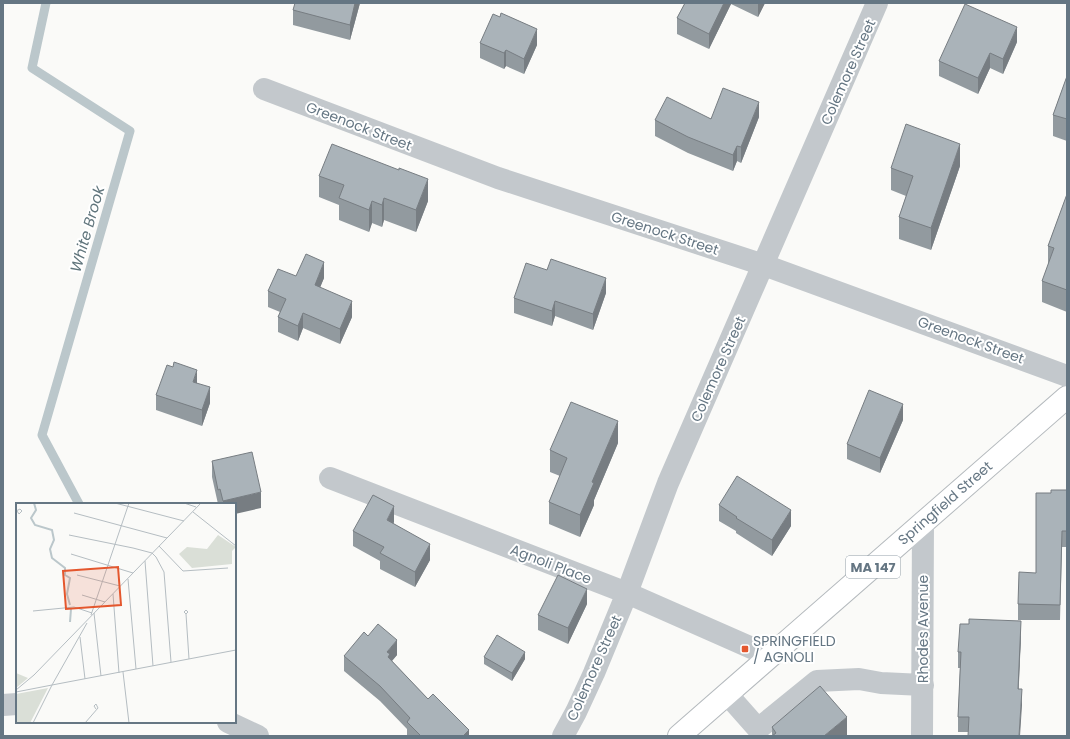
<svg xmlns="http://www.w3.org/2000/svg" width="1070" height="739" font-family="Poppins,sans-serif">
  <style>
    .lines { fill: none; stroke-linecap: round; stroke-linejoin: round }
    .stream { stroke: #bbc7cb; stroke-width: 9 }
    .major-casing { stroke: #b5babe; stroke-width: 24 }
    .minor { stroke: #c3c8cc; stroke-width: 22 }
    .major { stroke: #fff; stroke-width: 22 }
    .wall { fill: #929a9f }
    .shaded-wall { fill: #777d82 }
    .building { fill: #aab3b9; stroke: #777d82 }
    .poi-dot { fill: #e4572e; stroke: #fff; stroke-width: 1.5 }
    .labels { text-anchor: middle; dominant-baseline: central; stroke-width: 4; stroke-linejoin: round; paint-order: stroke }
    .shield { fill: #fff; stroke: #939fa8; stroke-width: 1 }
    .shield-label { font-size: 13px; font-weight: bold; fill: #657683 }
    .street-label { font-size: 14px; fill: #657683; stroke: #fff }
    .poi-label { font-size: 14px; fill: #657683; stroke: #fff; text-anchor: start }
    .water-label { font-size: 15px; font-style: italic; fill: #60757c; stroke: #fff }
    .inset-river { fill: none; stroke: #bbc7cb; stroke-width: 2 }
    .inset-road { fill: none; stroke: #b5bdc2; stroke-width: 1 }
    .view { fill: #e4572e; fill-opacity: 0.15; stroke: #e4572e; stroke-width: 2 }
    .inset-edge { fill: none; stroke: #657683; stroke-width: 2 }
  </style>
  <rect width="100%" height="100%" fill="#fafaf8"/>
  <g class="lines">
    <path class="stream" d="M 46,3 L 32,68 L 130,131 L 42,435 L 79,504"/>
    <g class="major-casing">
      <path id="major" d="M 679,736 L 1067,397"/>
    </g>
    <path class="minor" d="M 264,89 L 498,178 L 764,265 L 1067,376
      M 330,478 L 627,593 L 770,656
      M 727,694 L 758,729 L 817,681 L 859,679 L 881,683 L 923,685
      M 3,705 L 17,704
      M 228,722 L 258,736
      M 563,736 L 576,712 L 594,673 L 627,593 L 668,483 L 877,3
      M 922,736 L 923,522"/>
    <use href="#major" class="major"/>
  </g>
  <path class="wall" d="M 360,3 L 350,40 L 293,25 L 293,10 Z
    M 685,3 L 765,3 L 758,17 L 731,4 L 709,49 L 677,34 L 677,18 Z
    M 1017,42 L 1003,74 L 990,68 L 978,94 L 939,76 L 939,61 Z
    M 480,43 L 537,45 L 524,74 L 506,66 L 504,69 L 480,58 Z
    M 1067,76 L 1067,141 L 1053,136 L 1053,115 Z
    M 759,117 L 741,163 L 737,161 L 733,171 L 688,153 L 655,136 L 655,120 Z
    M 960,166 L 931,250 L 899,239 L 899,217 L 906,196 L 891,190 L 891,168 Z
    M 319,176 L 428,201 L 416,232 L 384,220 L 382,227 L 372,223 L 369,232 L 339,220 L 339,205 L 319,197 Z
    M 1067,194 L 1067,312 L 1042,302 L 1042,281 L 1048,266 L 1048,246 Z
    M 296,276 L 324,278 L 320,287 L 352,317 L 340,344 L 303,328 L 298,341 L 278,332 L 278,317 L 280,312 L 268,307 L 268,291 Z
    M 606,293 L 593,330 L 555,316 L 552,326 L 514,313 L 514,298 Z
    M 197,383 L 210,403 L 202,426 L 156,410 L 156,395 Z
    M 903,420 L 880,473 L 847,459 L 847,444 Z
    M 618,443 L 594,500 L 594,505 L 580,537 L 549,524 L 549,502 L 560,476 L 550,472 L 550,450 Z
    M 212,461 L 261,508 L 235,504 L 218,504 L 212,477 Z
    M 1067,490 L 1067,547 L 1062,547 L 1060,620 L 1018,620 L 1018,604 L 1036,573 L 1051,493 Z
    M 719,505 L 791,526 L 772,556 L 736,533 L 736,531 L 719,521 Z
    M 394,522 L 393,524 L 430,560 L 415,587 L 380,569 L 380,561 L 353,546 L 353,531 Z
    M 587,604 L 568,644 L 538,630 L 538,615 Z
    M 368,636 L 397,655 L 392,661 L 428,699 L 469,736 L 407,736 L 407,729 L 380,701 L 344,671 L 344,656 Z
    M 1021,636 L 1018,689 L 1022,705 L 968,732 L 958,732 L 958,717 L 960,668 L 958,668 L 958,652 Z
    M 484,657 L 525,659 L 512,681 L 484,664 Z
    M 772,727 L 847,736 L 772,736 Z"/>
  <path class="shaded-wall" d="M 355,3 L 360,3 L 350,40 L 350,25 Z
    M 724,3 L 731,3 L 731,4 L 709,49 L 709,34 Z
    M 758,3 L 765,3 L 758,17 Z
    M 1017,27 L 1017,42 L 1003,74 L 1003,59 Z
    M 537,29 L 537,45 L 524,74 L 524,59 Z
    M 506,50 L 506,66 L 504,69 L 504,53 Z
    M 990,53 L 990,68 L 978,94 L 978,78 Z
    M 759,102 L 759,117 L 741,163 L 741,147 Z
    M 960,144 L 960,166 L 931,250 L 931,228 Z
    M 737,146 L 737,161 L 733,171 L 733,155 Z
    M 428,179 L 428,201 L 416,232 L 416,210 Z
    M 384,198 L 384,220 L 382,227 L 382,205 Z
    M 372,201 L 372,223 L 369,232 L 369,210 Z
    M 324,262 L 324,278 L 315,300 L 315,285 Z
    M 606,278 L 606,293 L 593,330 L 593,314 Z
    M 352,301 L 352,317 L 340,344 L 340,329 Z
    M 555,301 L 555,316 L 552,326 L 552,311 Z
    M 303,313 L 303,328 L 298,341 L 298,326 Z
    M 197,370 L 197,385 L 193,382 Z
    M 210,387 L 210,403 L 202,426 L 202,410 Z
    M 903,404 L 903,420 L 880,473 L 880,458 Z
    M 618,421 L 618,443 L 594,500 L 594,505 L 580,537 L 580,515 L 592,482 Z
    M 261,492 L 261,508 L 235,514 L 235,504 L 223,504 L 223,501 Z
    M 394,506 L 394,522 L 387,536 L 387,520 Z
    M 791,510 L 791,526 L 772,556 L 772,540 Z
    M 430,544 L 430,560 L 415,587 L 415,572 Z
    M 587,589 L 587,604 L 568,644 L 568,628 Z
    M 1021,621 L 1021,636 L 1018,705 L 1018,689 Z
    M 397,640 L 397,655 L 390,663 L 390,669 L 387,652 Z
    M 525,652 L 525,659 L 512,681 L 512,673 Z
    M 1022,689 L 1022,705 L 1020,736 L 1019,736 Z
    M 847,717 L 847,736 L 824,736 Z
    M 469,730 L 469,736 L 463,736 Z"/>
  <path class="building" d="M 295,3 L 355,3 L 350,25 L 293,10 Z
    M 685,3 L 724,3 L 709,34 L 677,18 Z
    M 965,4 L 1017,27 L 1003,59 L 990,53 L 978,78 L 939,61 Z
    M 501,13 L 537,29 L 524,59 L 506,50 L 504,53 L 480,43 L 493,14 L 500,17 Z
    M 1067,76 L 1067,119 L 1053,115 Z
    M 723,88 L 759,102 L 741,147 L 737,146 L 733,155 L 688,137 L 655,120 L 667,97 L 711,119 Z
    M 906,124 L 960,144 L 931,228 L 899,217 L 913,176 L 891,168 Z
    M 332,144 L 399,170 L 399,168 L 428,179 L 416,210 L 384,198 L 382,205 L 372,201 L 369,210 L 339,198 L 344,185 L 319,176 Z
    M 1067,194 L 1067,290 L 1042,281 L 1054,248 L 1048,246 Z
    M 306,254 L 324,262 L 315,285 L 352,301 L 340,329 L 303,313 L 298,326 L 278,317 L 286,299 L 268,291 L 278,269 L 296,276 Z
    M 551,259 L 606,278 L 593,314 L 555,301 L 552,311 L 514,298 L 526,263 L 547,270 Z
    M 174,362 L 197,370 L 193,382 L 210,387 L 202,410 L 156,395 L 167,365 L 173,367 Z
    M 869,390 L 903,404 L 880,458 L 847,444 Z
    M 571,402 L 618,421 L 592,482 L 594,483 L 580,515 L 549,502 L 567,458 L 550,450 Z
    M 252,452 L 261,492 L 223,501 L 220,489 L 218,490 L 212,461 Z
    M 737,476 L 791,510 L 772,540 L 736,518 L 737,517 L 719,505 Z
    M 1051,490 L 1067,490 L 1067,531 L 1062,531 L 1060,605 L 1018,604 L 1019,572 L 1036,573 L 1036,493 L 1051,493 Z
    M 373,495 L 394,506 L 387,520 L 430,544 L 415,572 L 380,553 L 384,547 L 353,531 Z
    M 558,575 L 587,589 L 568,628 L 538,615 Z
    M 969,619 L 1021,621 L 1018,689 L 1022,689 L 1019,736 L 968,736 L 969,717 L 958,717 L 961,652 L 958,652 L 960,624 L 969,624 Z
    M 378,624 L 397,640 L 387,652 L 390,654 L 388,657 L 428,699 L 433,694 L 469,730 L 463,736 L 421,736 L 407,722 L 410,718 L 380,686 L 344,656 L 364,632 L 368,636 Z
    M 497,635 L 525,652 L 512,673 L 484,657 Z
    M 820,686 L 847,717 L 824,736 L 772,736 L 776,733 L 772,727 Z"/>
  <rect class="poi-dot" x="741" y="645" width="8" height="8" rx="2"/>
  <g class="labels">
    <rect class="shield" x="846" y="556" width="54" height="22" rx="3"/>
    <g class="shield-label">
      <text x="873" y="567">MA 147</text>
    </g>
    <g class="street-label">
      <text transform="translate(848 72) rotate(-66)">Colemore Street</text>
      <text transform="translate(359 126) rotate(21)">Greenock Street</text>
      <text transform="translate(665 233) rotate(18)">Greenock Street</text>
      <text transform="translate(971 340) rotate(20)">Greenock Street</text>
      <text transform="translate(718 369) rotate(-66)">Colemore Street</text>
      <text transform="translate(945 503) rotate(-41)">Springfield Street</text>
      <text transform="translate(551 564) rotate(21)">Agnoli Place</text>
      <text transform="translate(923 629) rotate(-90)">Rhodes Avenue</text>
      <text transform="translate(594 668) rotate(-66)">Colemore Street</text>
    </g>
    <g class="poi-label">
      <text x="753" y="641">SPRINGFIELD<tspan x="753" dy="16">/ AGNOLI</tspan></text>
    </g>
    <g class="water-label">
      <text transform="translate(87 229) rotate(-74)">White Brook</text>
    </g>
  </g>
  <g transform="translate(16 503)">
    <rect width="220" height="220" fill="#fafaf8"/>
    <path d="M 202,32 L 220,44 L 216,48 L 216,61 L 176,65 L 163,51 L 171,44 L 191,46 ZM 0,170 L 12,175 L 0,185 ZM 32,185 L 14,220 L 0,220 L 0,191 Z" fill="#dadfd7"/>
    <path class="inset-river" d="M 18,0 L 20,7 L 15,15 L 19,22 L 36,27 L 38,37 L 34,46 L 36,55 L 49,65 L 49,72 L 54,75 L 51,91 L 54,102M 54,119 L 55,106"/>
    <path class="inset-road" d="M 99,0 L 168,18M 168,0 L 180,4M 0,8 L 4,6 L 6,8 L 3,11 L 1,8M 177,9 L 220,43M 58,10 L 151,35M 53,32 L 117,45 L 136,50 L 140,54 L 148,69 L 155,159M 143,43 L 167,68 L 212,65M 55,51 L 117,70M 129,58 L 137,163M 61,72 L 104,83M 112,76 L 120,166M 97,91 L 103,170M 66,92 L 89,99M 17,108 L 58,104 L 76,110M 78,110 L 85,173M 170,111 L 168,109 L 170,107 L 172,109 L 170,111 L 173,156M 75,112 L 113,0M 64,134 L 69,176M 107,169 L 113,220M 0,187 L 18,172 L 185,0M 0,189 L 36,182 L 71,120M 17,220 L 36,182 L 220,147M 69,220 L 82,205 L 80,201 L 78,203 L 80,206"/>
    <path class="view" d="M 102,64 L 105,102 L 50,106 L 47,68 Z"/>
    <rect width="220" height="220" class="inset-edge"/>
  </g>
  <rect width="1070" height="739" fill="none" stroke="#657683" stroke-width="8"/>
</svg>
